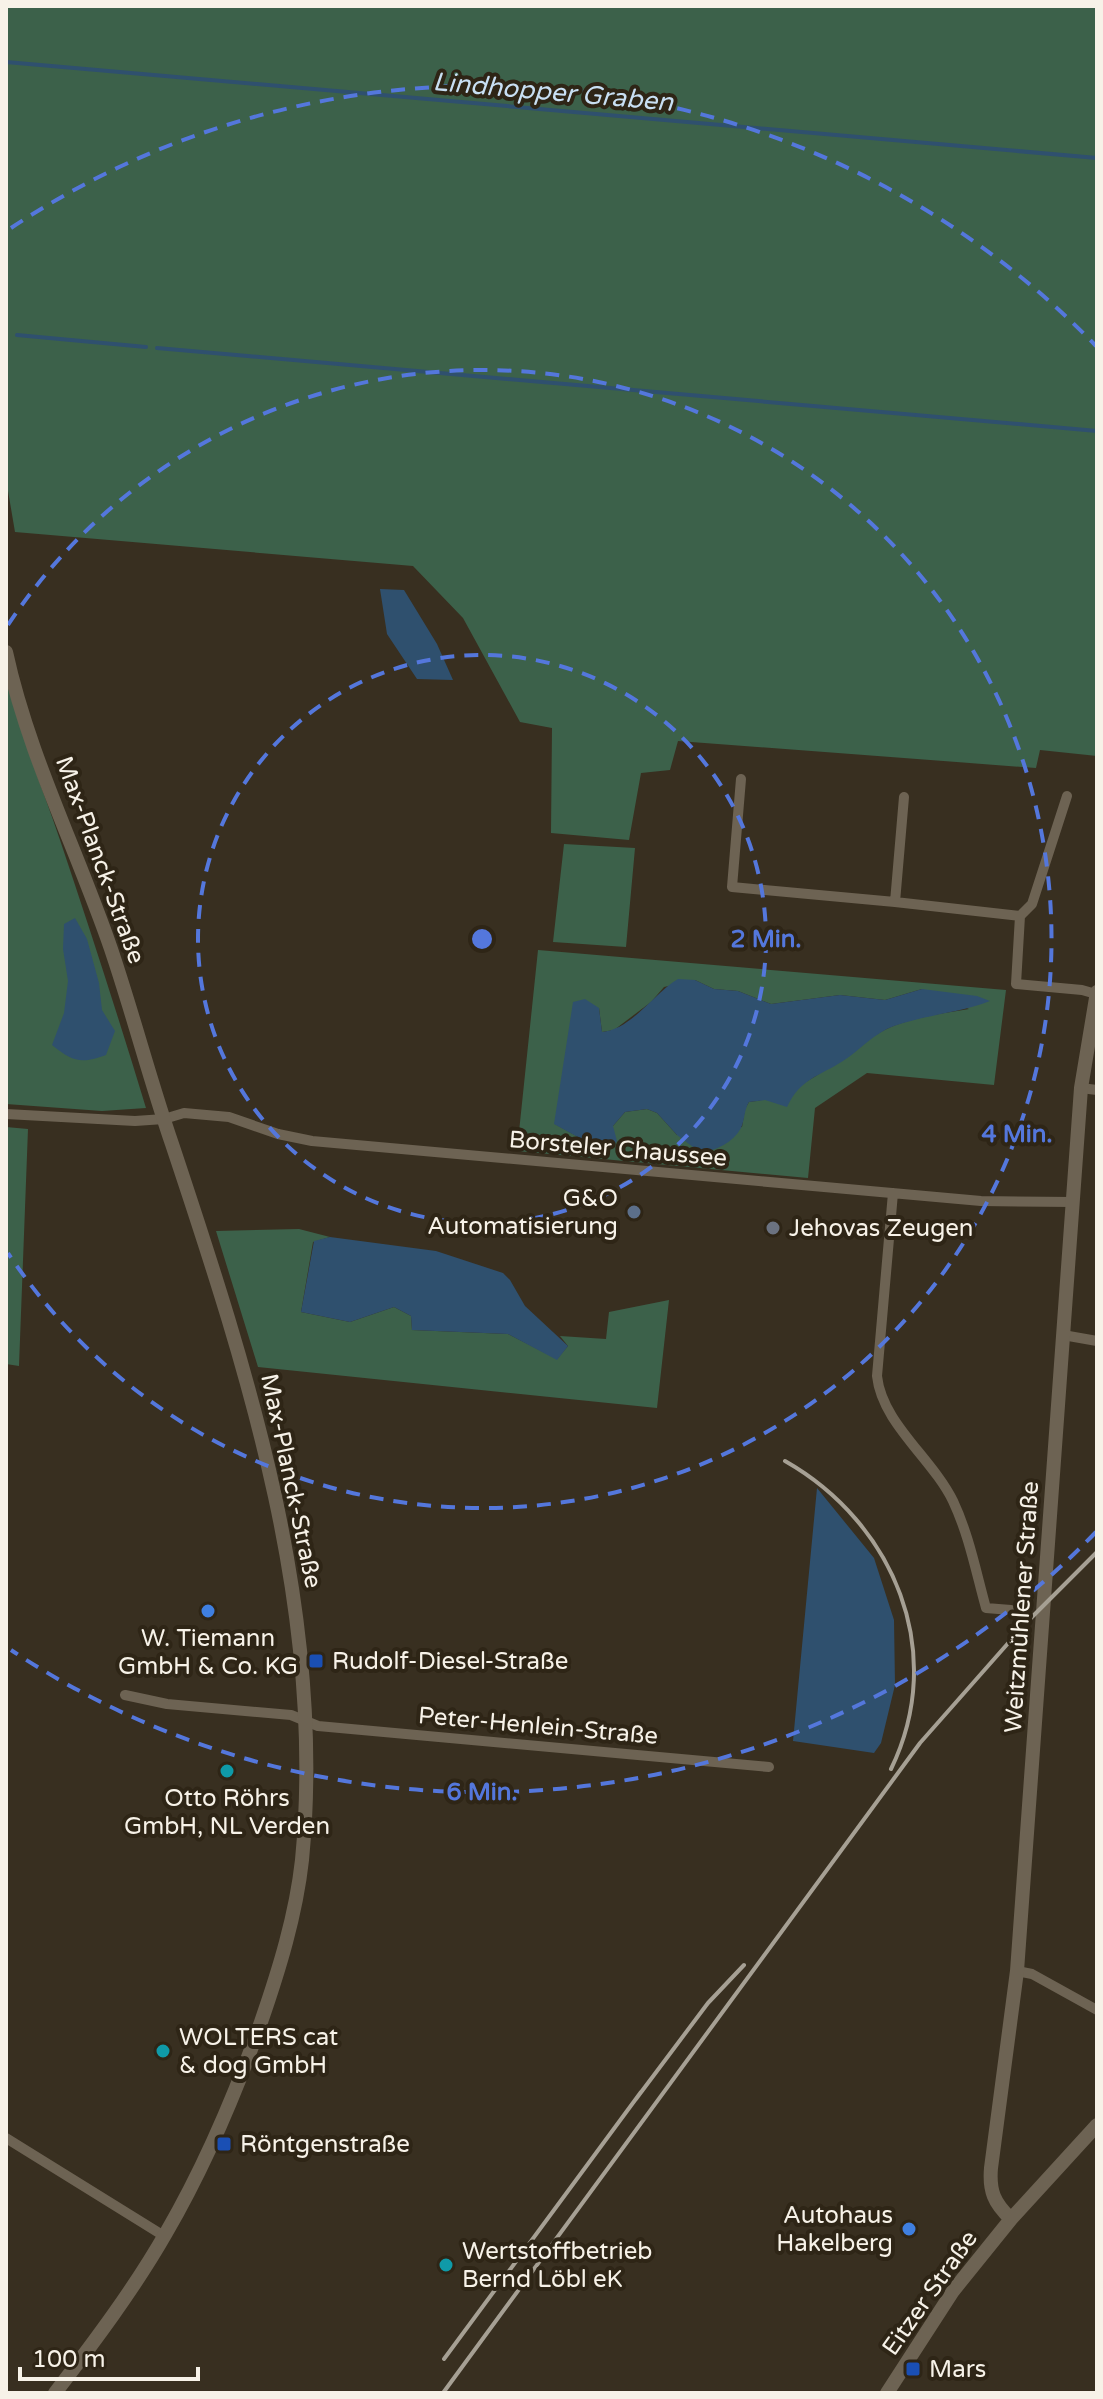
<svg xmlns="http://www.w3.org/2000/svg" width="1103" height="2399" font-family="'Varela Round',sans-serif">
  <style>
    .green { fill: #3c614a; fill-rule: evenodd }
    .water { fill: #2f506e }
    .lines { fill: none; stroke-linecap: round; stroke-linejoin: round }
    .stream { stroke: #2f506e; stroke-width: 4 }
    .street { stroke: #6d6353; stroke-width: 10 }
    .secondary { stroke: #6d6353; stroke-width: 14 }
    .rail { stroke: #a6a094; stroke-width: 4 }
    .ring { fill: none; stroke: #5477dc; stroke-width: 4; stroke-dasharray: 14 10 }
    .service-dot { fill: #5c6f8a; stroke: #2e2516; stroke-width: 3 }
    .worship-dot { fill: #6b7280; stroke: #2e2516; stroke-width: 3 }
    .shop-dot { fill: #3f7fe0; stroke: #2e2516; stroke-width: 3 }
    .transit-dot { fill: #1a4fb4; stroke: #2e2516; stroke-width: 3 }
    .culture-dot { fill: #0f9aa8; stroke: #2e2516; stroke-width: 3 }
    .labels { text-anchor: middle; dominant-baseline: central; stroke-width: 8; stroke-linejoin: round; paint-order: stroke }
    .street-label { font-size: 24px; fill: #f7f2e8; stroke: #2e2516 }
    .poi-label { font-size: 24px; fill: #f7f2e8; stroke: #2e2516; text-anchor: start }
    .water-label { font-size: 26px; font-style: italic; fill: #c8dff3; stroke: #2e2516 }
    .centre { fill: #5477dc; stroke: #2e2516; stroke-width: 4 }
    .ring-label { font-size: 24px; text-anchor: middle; font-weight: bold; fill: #5477dc; stroke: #2e2516; stroke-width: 8; stroke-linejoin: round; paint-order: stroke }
  </style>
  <rect width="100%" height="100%" fill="#382f20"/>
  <path class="green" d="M 6,6 L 1097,6 L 1097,756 L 1040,750 L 1036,768 L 678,741 L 670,770 L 641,773 L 629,840 L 551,833 L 552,728 L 520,722 L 463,618 L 413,566 L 15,532 L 6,479 Z
    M 6,678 C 20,734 42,786 60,840 C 90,929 119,1019 146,1108 L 102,1111 L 6,1104 Z
    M 564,844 L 635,848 L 626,947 L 553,942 Z
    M 538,950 L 1006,990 L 994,1085 L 867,1073 L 815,1108 L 808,1178 L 517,1151 ZM 695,980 L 714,989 L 738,991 L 771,1004 L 840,995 L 885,1000 L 922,989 L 969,1009 C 940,1014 905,1018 879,1033 C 835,1059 802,1096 749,1102 L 745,1109 L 742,1127 L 677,1135 L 657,1113 L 647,1109 L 625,1112 L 613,1126 L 607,1153 L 555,1124 L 599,1008 L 602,1032 L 614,1030 L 651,1002 L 664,987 Z
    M 6,1127 L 28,1129 L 19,1366 L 6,1364 Z
    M 299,1229 L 330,1237 L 313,1242 L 301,1312 L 350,1322 L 394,1307 L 411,1316 L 412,1330 L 508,1334 L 557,1359 L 568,1346 L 560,1336 L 606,1339 L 609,1312 L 669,1300 L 657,1408 L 258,1367 L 216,1231 Z"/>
  <path class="water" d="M 380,589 L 404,590 L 437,644 L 453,680 L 417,679 L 387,634 Z
    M 75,918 L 87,939 L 99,983 L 102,1010 L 115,1031 L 106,1055 C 81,1064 73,1062 52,1045 L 64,1013 L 68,981 L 63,949 L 64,924 Z
    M 678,979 L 695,980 L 714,989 L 738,991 L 771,1004 L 840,995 L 885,1000 L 922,989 L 977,996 L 990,1001 C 959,1013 925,1015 894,1026 C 874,1033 860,1050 843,1061 C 818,1077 801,1078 787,1107 L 765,1100 L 749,1102 C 744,1110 745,1119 741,1128 C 733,1143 716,1150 701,1153 L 677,1135 L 657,1113 L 647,1109 L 625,1112 L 613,1126 L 617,1141 L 607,1153 L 554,1124 L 573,1002 L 585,999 L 599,1008 L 602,1032 C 632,1029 653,994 678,979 Z
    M 330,1237 L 436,1251 L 503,1273 L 510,1280 L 525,1306 L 568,1346 L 557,1360 L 508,1334 L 412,1330 L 411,1316 L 394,1307 L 350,1322 L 301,1312 L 314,1241 Z
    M 817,1488 L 874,1558 L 894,1620 L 895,1685 L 881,1743 L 874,1753 L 793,1741 Z"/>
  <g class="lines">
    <path class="stream" d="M 6,62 L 1097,158
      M 17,335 L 146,347
      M 157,348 L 1097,431"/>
    <path class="street" d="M 741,779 L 732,887 L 895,902
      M 1067,796 L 1032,904 L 1020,916 L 1016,984 L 1082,990 L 1096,994
      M 904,797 L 895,902 L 1020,916
      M 1081,1088 L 1097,1090
      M 6,1114 L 135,1121 L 164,1119 L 184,1113 L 229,1117 L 278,1134 L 312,1141 L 981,1201 L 1073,1202
      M 893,1193 L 877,1376 C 882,1423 932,1458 953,1501 C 969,1535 976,1572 986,1608 L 1011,1610
      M 1063,1335 L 1097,1341
      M 125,1695 L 167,1704 L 291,1715 L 318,1726 L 769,1767
      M 1017,1971 L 1032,1974 L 1097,2010
      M 6,2138 L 164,2236"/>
    <path class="secondary" d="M 6,652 C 28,754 77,850 111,949 C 133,1014 150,1080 172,1144 C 249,1375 326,1613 302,1860 C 296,1915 279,1970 261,2022 C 235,2095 205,2166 166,2233 C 134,2289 94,2342 55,2393
      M 1011,2219 C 994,2203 989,2191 991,2168 L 1017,1971 L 1081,1088 L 1097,992
      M 887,2393 L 953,2291 L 1011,2219 L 1097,2125"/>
    <path class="rail" d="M 785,1461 C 894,1523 948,1652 891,1769
      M 636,2099 L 708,2003 L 744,1965
      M 444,2359 L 641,2092
      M 443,2393 L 920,1743 L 1025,1624 L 1097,1552"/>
  </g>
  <g class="ring">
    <circle cx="482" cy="939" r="284"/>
    <path d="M8 625A569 569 0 1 1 8 1253"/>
    <path d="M1096 1532A853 853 0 0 1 11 1650M11 228A853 853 0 0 1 1096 346"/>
  </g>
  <circle class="service-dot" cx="634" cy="1212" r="8"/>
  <circle class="worship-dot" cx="773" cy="1228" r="8"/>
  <g class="shop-dot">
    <circle cx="208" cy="1611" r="8"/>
    <circle cx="909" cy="2229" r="8"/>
  </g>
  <g class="transit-dot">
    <rect x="308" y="1653" width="16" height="16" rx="4"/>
    <rect x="216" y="2136" width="16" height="16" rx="4"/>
    <rect x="905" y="2361" width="16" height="16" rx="4"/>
  </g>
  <g class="culture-dot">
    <circle cx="227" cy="1771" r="8"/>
    <circle cx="163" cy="2051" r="8"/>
    <circle cx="446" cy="2265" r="8"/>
  </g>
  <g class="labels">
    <g class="street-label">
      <text transform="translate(100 860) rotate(70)">Max-Planck-Straße</text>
      <text transform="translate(618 1149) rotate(5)">Borsteler Chaussee</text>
      <text transform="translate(291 1481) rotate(78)">Max-Planck-Straße</text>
      <text transform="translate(1022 1607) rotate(-86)">Weitzmühlener Straße</text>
      <text transform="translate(538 1726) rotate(5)">Peter-Henlein-Straße</text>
      <text transform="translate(930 2293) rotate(-55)">Eitzer Straße</text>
    </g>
    <g class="poi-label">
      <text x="618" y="1198" text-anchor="end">G&amp;O<tspan x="618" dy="28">Automatisierung</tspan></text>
      <text x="789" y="1228">Jehovas Zeugen</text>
      <text x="208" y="1638" text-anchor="middle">W. Tiemann<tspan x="208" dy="28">GmbH &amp; Co. KG</tspan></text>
      <text x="332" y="1661">Rudolf-Diesel-Straße</text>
      <text x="227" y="1798" text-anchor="middle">Otto Röhrs<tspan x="227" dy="28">GmbH, NL Verden</tspan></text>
      <text x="179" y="2037">WOLTERS cat<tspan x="179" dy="28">&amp; dog GmbH</tspan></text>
      <text x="240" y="2144">Röntgenstraße</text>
      <text x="893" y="2215" text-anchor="end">Autohaus<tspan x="893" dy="28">Hakelberg</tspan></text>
      <text x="462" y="2251">Wertstoffbetrieb<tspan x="462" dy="28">Bernd Löbl eK</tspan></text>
      <text x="929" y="2369">Mars</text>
    </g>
    <g class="water-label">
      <text transform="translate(553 92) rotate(5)">Lindhopper Graben</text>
    </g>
  </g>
  <circle cx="482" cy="939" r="12" class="centre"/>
  <g class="ring-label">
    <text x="766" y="947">2 Min.</text>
    <text x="1017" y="1142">4 Min.</text>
    <text x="482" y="1800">6 Min.</text>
  </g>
  <rect width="1103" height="2399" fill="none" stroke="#f7f2e8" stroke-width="16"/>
  <path d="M20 2367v12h178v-12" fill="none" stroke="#f7f2e8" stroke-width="4"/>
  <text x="32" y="2367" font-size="24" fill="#f7f2e8" stroke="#2e2516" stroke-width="6" paint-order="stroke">100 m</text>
</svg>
